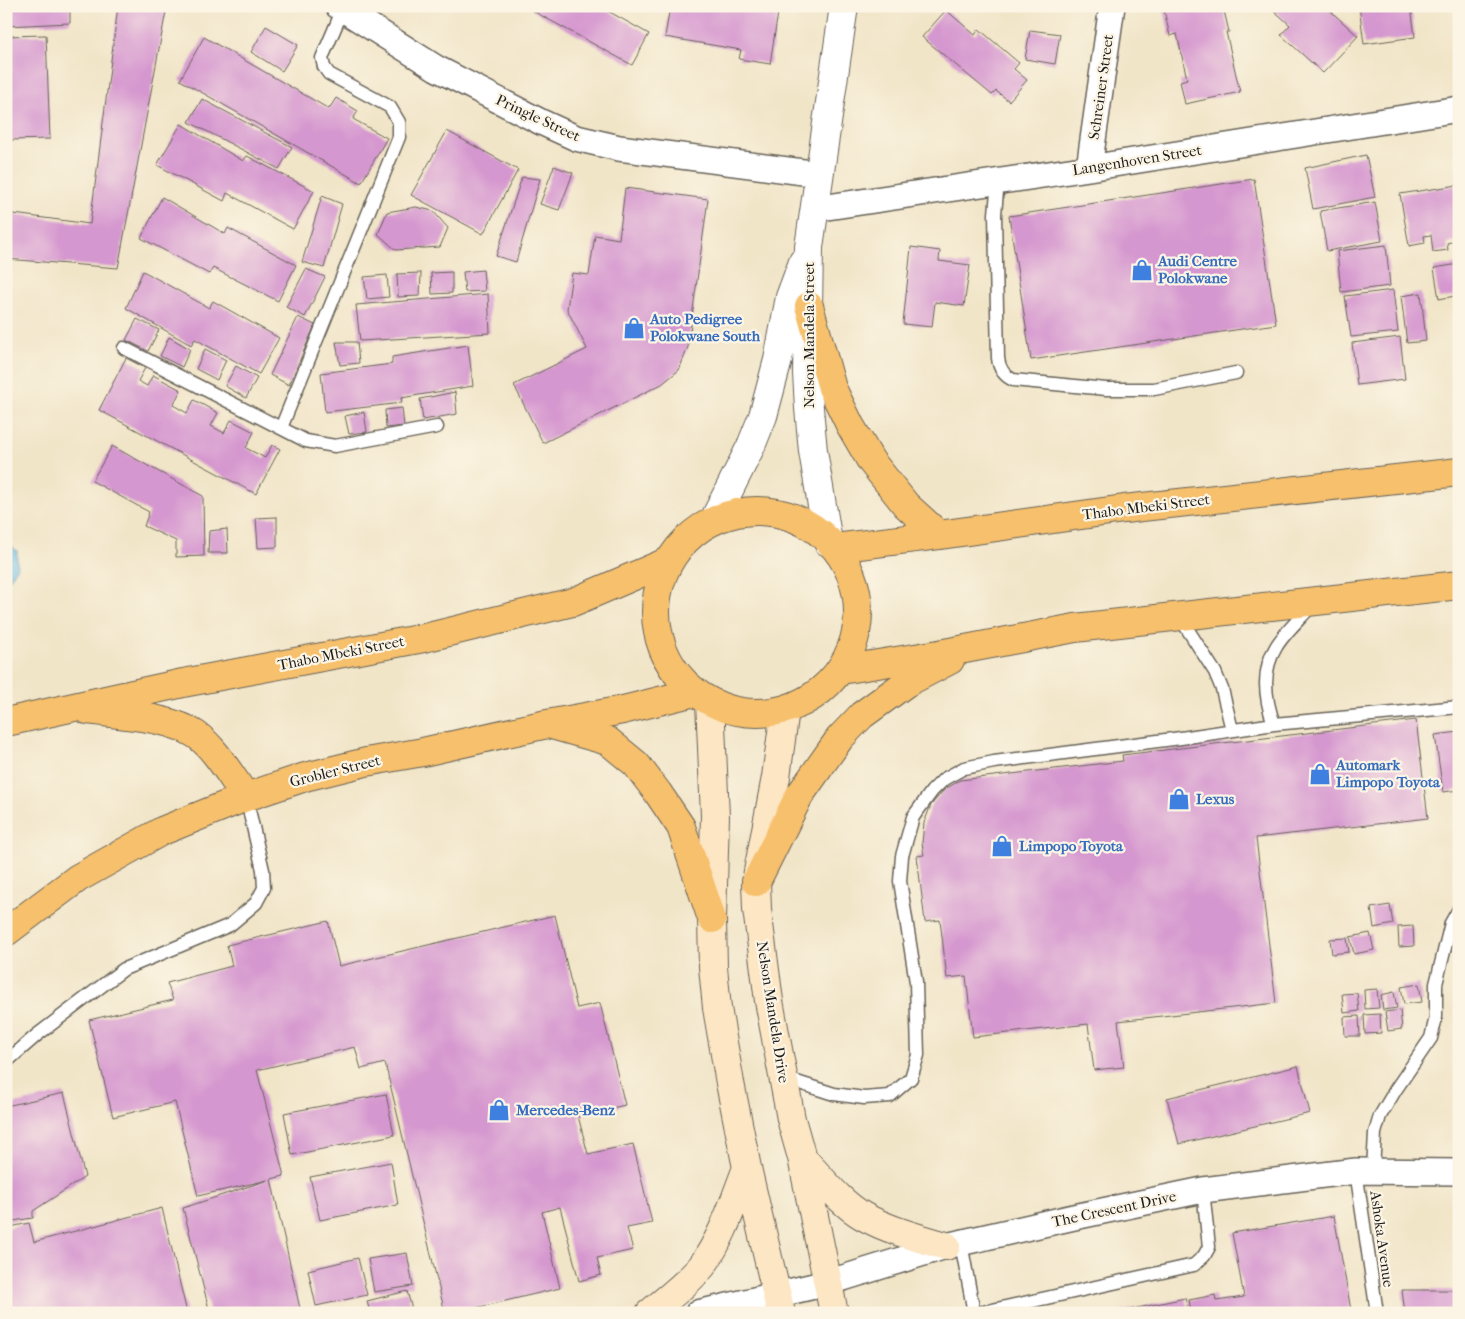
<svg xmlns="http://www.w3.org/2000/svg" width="1465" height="1319" font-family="'IM FELL French Canon',serif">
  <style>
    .water { fill: #6dbde8; stroke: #446c82 }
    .building { fill: #d597cf }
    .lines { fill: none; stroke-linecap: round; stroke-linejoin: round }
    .service-casing { stroke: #676258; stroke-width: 15 }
    .minor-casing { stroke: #676258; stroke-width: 28 }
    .tertiary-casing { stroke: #676258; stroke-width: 30 }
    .secondary-casing { stroke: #676258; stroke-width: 30 }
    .primary-casing { stroke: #676258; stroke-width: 30 }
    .service { stroke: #fff; stroke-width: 12 }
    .minor { stroke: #fff; stroke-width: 25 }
    .tertiary { stroke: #fff; stroke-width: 28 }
    .secondary { stroke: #fce6c4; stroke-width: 28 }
    .primary { stroke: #f7c06c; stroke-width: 28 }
    .labels { text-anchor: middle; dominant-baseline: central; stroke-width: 4.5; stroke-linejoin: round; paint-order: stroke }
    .street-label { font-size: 15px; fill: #1c1c1c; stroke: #fcf5e5 }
    .shop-label { font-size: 15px; font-weight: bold; fill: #366cbe; stroke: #fcf5e5; text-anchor: start }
  </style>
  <rect width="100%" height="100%" fill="#fcf5e5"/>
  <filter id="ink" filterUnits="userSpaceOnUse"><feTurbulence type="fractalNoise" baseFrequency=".02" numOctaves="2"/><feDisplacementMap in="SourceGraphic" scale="10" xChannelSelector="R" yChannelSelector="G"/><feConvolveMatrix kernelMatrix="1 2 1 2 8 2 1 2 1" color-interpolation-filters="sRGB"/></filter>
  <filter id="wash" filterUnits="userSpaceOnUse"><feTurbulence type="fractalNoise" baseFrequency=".0096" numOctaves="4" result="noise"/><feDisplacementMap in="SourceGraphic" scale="20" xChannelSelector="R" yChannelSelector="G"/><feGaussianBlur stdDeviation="1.12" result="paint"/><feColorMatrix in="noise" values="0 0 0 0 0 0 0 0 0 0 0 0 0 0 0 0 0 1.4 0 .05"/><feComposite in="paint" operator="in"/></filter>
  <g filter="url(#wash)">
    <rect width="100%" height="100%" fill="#f1e5c8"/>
    <path class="water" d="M 6,528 L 7,541 L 17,551 L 17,567 L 10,579 L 6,580 Z"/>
    <g id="blocks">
      <path class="building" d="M 6,6 L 70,6 L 70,23 L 6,26 Z
        M 118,6 L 167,6 L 118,268 L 6,259 L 6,213 L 90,224 Z
        M 536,6 L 599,6 L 649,34 L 632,65 L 533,11 Z
        M 670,6 L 779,6 L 770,64 L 739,59 L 741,50 L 665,37 Z
        M 1163,6 L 1223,6 L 1229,32 L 1226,32 L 1240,92 L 1185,104 L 1180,81 L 1187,79 L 1177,34 L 1170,36 Z
        M 1269,6 L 1325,6 L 1358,36 L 1323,73 L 1281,35 L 1290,25 Z
        M 1359,6 L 1411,6 L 1415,37 L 1364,44 Z
        M 946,10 L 975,35 L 979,29 L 1019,63 L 1014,69 L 1027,80 L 1009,101 L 996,91 L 992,95 L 922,37 Z
        M 266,26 L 298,45 L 282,71 L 251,52 Z
        M 1030,30 L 1060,34 L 1055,64 L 1025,59 Z
        M 46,35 L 50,139 L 8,140 L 6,36 Z
        M 204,37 L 329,109 L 336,98 L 358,111 L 353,119 L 387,138 L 361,183 L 180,80 Z
        M 202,99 L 292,147 L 279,169 L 189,122 Z
        M 181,124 L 243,161 L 247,156 L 314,191 L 293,229 L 227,193 L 224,201 L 157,165 Z
        M 447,131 L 518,170 L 483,234 L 411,195 Z
        M 1366,155 L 1375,197 L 1313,209 L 1305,168 Z
        M 554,166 L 573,173 L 559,210 L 540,204 Z
        M 1459,172 L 1459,247 L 1456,247 L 1455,241 L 1447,243 L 1448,250 L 1433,252 L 1431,235 L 1424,236 L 1425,243 L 1409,246 L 1400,194 L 1458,185 L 1456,173 Z
        M 522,177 L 540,179 L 516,262 L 496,256 Z
        M 1254,179 L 1276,324 L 1031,360 L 1009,216 Z
        M 625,188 L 708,199 L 688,347 L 679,370 L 662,384 L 543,443 L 514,385 L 587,349 L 567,309 L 572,273 L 589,275 L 595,235 L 619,239 Z
        M 322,196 L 342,204 L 324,268 L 302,262 Z
        M 162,197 L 225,234 L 228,228 L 296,265 L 278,301 L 213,268 L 209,274 L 141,238 Z
        M 1375,202 L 1382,241 L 1327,251 L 1320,211 Z
        M 416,207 L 433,211 L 448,228 L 440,247 L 396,250 L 378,234 L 387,212 Z
        M 1386,245 L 1390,286 L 1341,292 L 1337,251 Z
        M 911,247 L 940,251 L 939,261 L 970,265 L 964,306 L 935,302 L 932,327 L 903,324 Z
        M 1459,264 L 1459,291 L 1454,292 L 1455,296 L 1439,299 L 1434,268 Z
        M 306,269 L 325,277 L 305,317 L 286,307 Z
        M 483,270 L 485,291 L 465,292 L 463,272 Z
        M 143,271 L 209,308 L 213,301 L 279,338 L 259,374 L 195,339 L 191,345 L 126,308 Z
        M 452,272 L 452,293 L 432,294 L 431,273 Z
        M 421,273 L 420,296 L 398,297 L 397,274 Z
        M 387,275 L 389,297 L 367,299 L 364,277 Z
        M 1393,290 L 1398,332 L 1351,337 L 1345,296 Z
        M 1421,293 L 1426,341 L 1407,343 L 1401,296 Z
        M 488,294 L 490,333 L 360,341 L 356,305 Z
        M 298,317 L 315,325 L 289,385 L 270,375 Z
        M 137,319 L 159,330 L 148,351 L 126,340 Z
        M 169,337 L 190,349 L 182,367 L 160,356 Z
        M 1400,337 L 1405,379 L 1357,385 L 1352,343 Z
        M 336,342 L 357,342 L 359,363 L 340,365 Z
        M 468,345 L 473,386 L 401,398 L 402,403 L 325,412 L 321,373 L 392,364 L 392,357 Z
        M 205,349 L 226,360 L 217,380 L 196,369 Z
        M 126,358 L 145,368 L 138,381 L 147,386 L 153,375 L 181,390 L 173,405 L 187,413 L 194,400 L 218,413 L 211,426 L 224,433 L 231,420 L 254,432 L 246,448 L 265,458 L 272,445 L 280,449 L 256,494 L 99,410 Z
        M 236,366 L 257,378 L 246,398 L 225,386 Z
        M 455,392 L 457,414 L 423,420 L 420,399 Z
        M 402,408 L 404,426 L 386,428 L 385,410 Z
        M 364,412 L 367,432 L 349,434 L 345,416 Z
        M 112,446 L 203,496 L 204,556 L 176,557 L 176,541 L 144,526 L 149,512 L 92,481 Z
        M 277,517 L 277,547 L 258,548 L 256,518 Z
        M 227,529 L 228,553 L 208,553 L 209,531 Z
        M 1416,720 L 1428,818 L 1256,838 L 1276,1003 L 1118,1021 L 1124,1067 L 1094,1070 L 1088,1024 L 973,1037 L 966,976 L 947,978 L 940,920 L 925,922 L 917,856 L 924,855 L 922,843 L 924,823 L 931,805 L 944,790 L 960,780 L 1123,761 L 1122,755 Z
        M 1459,732 L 1459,790 L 1443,792 L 1435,735 Z
        M 1390,905 L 1393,924 L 1374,928 L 1371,908 Z
        M 555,915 L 577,1008 L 600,1003 L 625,1105 L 578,1116 L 588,1154 L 633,1144 L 652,1223 L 627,1228 L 633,1250 L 597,1258 L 601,1275 L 579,1281 L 560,1207 L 542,1212 L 560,1288 L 455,1313 L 445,1313 L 385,1063 L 361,1069 L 355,1047 L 257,1070 L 284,1176 L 271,1179 L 301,1313 L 210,1313 L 183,1208 L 268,1180 L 198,1196 L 175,1102 L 113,1117 L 89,1020 L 173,1000 L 167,983 L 232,966 L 227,945 L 328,921 L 339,966 Z
        M 1413,926 L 1414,946 L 1399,947 L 1398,927 Z
        M 1370,933 L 1374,950 L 1354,954 L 1350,937 Z
        M 1347,938 L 1349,952 L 1332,954 L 1330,939 Z
        M 1419,984 L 1422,1002 L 1404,1004 L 1401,987 Z
        M 1377,989 L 1379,1008 L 1365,1009 L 1364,990 Z
        M 1394,992 L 1397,1008 L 1383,1010 L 1381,995 Z
        M 1357,993 L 1359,1011 L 1344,1013 L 1342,994 Z
        M 1400,1010 L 1402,1029 L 1388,1031 L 1385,1012 Z
        M 1380,1014 L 1381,1033 L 1365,1034 L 1364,1015 Z
        M 1359,1016 L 1360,1036 L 1345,1036 L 1344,1017 Z
        M 1298,1066 L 1310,1113 L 1179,1144 L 1167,1098 Z
        M 64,1093 L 85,1177 L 33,1211 L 33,1218 L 6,1222 L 6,1106 Z
        M 386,1094 L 394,1135 L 292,1155 L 284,1113 Z
        M 391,1162 L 398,1205 L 320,1220 L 310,1177 Z
        M 162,1208 L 187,1313 L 6,1313 L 6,1228 L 29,1223 L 34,1242 Z
        M 1334,1216 L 1351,1310 L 1336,1313 L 1191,1313 L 1189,1300 L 1215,1295 L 1216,1301 L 1244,1297 L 1232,1233 Z
        M 407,1253 L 413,1286 L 374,1292 L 368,1259 Z
        M 358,1258 L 367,1295 L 316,1306 L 308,1270 Z
        M 1402,1290 L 1459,1290 L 1459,1313 L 1405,1313 Z
        M 407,1291 L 413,1313 L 370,1313 L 367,1301 Z
        M 1185,1298 L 1189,1313 L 1118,1313 L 1118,1312 Z"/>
    </g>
  </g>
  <g filter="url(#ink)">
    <use href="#blocks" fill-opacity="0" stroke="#676258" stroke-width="1"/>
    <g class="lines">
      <g class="service-casing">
        <path id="service" d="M 998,181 L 995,214 L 998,358 C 999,368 1003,375 1013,380 L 1106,389 L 1154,389 L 1236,373
          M 124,348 L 306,441 L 335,446 L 437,427
          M 281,428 L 399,137 L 399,122 L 390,107 L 329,74 L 324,67 L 322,58 L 343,9
          M 1179,616 L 1215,672 L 1222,689 L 1232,730
          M 1274,724 C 1265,699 1261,671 1276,647 C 1284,633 1301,618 1312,605
          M 6,1062 L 37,1035 L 124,969 L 230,925 L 256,903 L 264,888 L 263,870 L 246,797
          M 784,1078 L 834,1094 L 864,1098 L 890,1096 L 911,1078 L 918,1055 L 916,982 L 900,881 L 902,856 L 913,817 L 932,791 L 944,779 L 964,768 L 994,762 L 1181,738 L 1274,724 L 1459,707
          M 1356,1171 L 1377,1313
          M 1373,1171 L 1375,1133 L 1380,1116 L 1396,1089 L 1431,1038 L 1436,1017 L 1436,984 L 1451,923 L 1459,909
          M 961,1243 L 974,1313
          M 979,1313 L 1194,1265 L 1204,1256 L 1209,1247 L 1203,1190"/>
      </g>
      <g class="minor-casing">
        <path id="minor" d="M 338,6 L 436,68 L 541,122 L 576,138 L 619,148 L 819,174
          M 1089,168 L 1112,6
          M 814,209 L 1089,168 L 1459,109
          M 698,1313 L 827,1283 L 946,1246 L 1074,1217 L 1203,1190 L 1356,1171 L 1459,1172"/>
      </g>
      <g class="tertiary-casing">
        <path id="tertiary" d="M 715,518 L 751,446 L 763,416 L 778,360 L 790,297 L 803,262
          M 828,542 L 813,451 L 809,408 L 807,373 L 809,247 L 844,6"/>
      </g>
      <g class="secondary-casing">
        <path id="secondary" d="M 710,702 L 715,816 L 712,919 L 713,967 L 717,1008 L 730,1083 L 747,1168 L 781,1313
          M 785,710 L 776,777 L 756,882 L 757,909 L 769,1001 L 791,1119 L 802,1158 L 834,1313
          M 802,1158 C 821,1177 839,1202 863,1216 C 888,1230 919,1238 946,1246
          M 650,1313 C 668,1298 687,1284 702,1266 C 723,1237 734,1201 747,1168"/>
      </g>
      <g class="primary-casing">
        <path id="primary" d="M 809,306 L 832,388 L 850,425 L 871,461 L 906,505 L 939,535
          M656 612a101 101 0 1 1 202 0a101 101 0 1 1-202 0Z
          M 835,548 L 939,535 L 1124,509 L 1459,472
          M 841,670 L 939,654 L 1075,628 L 1459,585
          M 87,710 C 120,715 167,716 195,734 C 215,747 232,778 246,797
          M 6,722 L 183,683 L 424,638 L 573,602 L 669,561
          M 552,725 L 608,741 L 636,764 L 658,793 L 681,827 L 712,919
          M 756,882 L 799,796 L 840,738 L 862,715 L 906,683 L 950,660
          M 6,932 L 78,878 L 162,831 L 246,797 L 305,777 L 366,762 L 423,752 L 547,724 L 623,710 L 695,692"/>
      </g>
      <use href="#service" class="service"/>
      <use href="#minor" class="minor"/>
      <use href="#tertiary" class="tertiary"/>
      <use href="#secondary" class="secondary"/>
      <use href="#primary" class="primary"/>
    </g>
  </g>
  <defs>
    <g id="shop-bare" transform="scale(1.725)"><path d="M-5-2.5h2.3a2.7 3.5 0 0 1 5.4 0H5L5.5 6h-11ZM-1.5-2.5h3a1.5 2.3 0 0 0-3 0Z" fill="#3f7fe0" stroke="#fcf5e5" stroke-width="2.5" paint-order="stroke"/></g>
  </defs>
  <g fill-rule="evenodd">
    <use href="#shop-bare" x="1142" y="270"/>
    <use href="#shop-bare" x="634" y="328"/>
    <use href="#shop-bare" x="1320" y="774"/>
    <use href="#shop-bare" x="1179" y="799"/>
    <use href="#shop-bare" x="1002" y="846"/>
    <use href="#shop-bare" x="499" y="1110"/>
  </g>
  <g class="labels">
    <g class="street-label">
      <text transform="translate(1101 87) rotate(-82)">Schreiner Street</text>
      <text transform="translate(538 118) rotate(25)">Pringle Street</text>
      <text transform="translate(1137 160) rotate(-9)">Langenhoven Street</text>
      <text transform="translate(809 335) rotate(-90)">Nelson Mandela Street</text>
      <text transform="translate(1146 507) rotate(-7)">Thabo Mbeki Street</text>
      <text transform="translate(341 653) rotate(-11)">Thabo Mbeki Street</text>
      <text transform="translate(335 771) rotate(-14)">Grobler Street</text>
      <text transform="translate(773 1012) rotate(81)">Nelson Mandela Drive</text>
      <text transform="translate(1114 1209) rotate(-12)">The Crescent Drive</text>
      <text transform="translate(1382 1239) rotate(82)">Ashoka Avenue</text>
    </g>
    <g class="shop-label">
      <text x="1158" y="261">Audi Centre<tspan x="1158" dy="17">Polokwane</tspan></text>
      <text x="650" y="319">Auto Pedigree<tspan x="650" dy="17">Polokwane South</tspan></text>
      <text x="1336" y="765">Automark<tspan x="1336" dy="17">Limpopo Toyota</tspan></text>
      <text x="1196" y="799">Lexus</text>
      <text x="1019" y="846">Limpopo Toyota</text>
      <text x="516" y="1110">Mercedes-Benz</text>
    </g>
  </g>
  <rect width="1465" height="1319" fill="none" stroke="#fcf5e5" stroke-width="25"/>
</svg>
